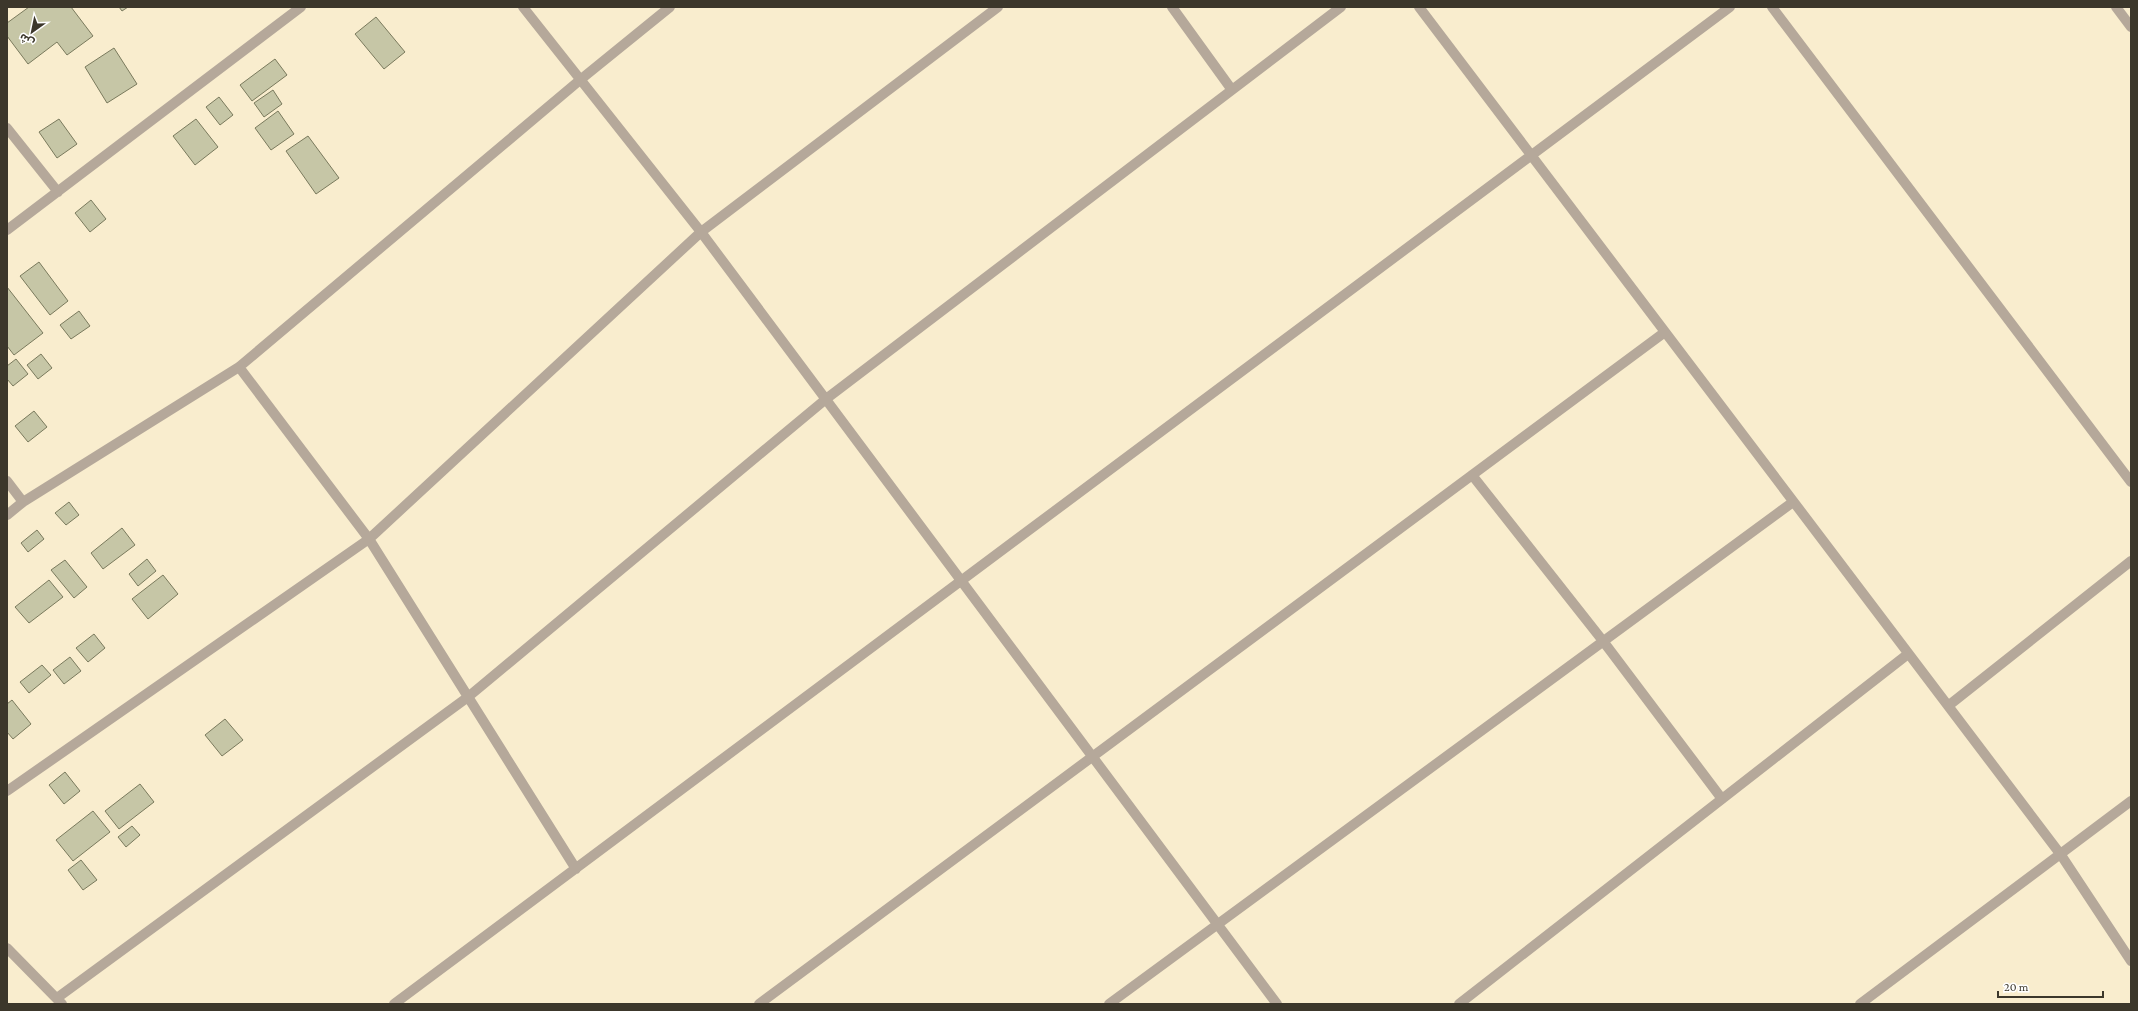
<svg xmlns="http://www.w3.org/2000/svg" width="2138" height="1011" font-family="'Crimson Pro','Noto Sans Arabic',serif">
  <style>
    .building { fill: #c6c6a6; stroke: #7a7a5d }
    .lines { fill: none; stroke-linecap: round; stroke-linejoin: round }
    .minor { stroke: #b5a89a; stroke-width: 10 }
  </style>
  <rect width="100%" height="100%" fill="#f9edce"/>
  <path class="building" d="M 29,7 L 71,7 L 93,36 L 67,55 L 57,42 L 28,64 L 7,36 L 7,23 Z
    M 119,7 L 128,7 L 122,11 Z
    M 376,17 L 405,52 L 384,69 L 355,34 Z
    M 114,48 L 137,84 L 107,103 L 85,67 Z
    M 275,59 L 287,75 L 252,101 L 240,85 Z
    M 273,90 L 282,104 L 264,117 L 254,103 Z
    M 219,97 L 233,115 L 220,125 L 206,107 Z
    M 278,111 L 294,134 L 271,150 L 255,128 Z
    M 59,119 L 77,144 L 57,158 L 39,132 Z
    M 196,119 L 218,147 L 195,165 L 173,136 Z
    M 308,136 L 339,178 L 316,194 L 286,151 Z
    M 91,200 L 106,219 L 90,232 L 75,213 Z
    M 39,262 L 68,301 L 50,315 L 20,276 Z
    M 7,287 L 43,333 L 14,355 L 7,346 Z
    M 79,311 L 90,326 L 71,339 L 60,325 Z
    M 41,354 L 52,368 L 38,379 L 27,365 Z
    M 16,359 L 28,374 L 13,386 L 7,379 L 7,366 Z
    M 34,411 L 47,427 L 28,442 L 15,426 Z
    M 69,502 L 79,515 L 66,525 L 55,513 Z
    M 122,528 L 135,545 L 103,569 L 91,553 Z
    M 37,530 L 44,539 L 28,552 L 21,543 Z
    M 147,559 L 156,571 L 138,586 L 129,574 Z
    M 65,560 L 87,587 L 74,598 L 51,570 Z
    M 163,575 L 178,594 L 148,619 L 132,599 Z
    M 49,580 L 63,597 L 29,623 L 15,607 Z
    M 94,634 L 105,648 L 88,662 L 76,648 Z
    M 70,657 L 81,671 L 64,684 L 53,670 Z
    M 42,665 L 51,675 L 29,693 L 20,682 Z
    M 12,700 L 31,724 L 13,739 L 7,732 L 7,704 Z
    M 225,719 L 243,740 L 222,756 L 205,735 Z
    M 65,772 L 80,791 L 64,804 L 49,785 Z
    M 140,784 L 154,802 L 119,829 L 105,811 Z
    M 93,811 L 110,832 L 73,861 L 56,840 Z
    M 132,826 L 140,835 L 126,847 L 118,837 Z
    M 81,860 L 97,880 L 83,890 L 68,870 Z"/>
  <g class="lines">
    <path class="minor" d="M 523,7 L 701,232 L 1277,1004
      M 1172,7 L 1232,90
      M 1419,7 L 2061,855 L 2131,961
      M 1772,7 L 2131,482
      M 2116,7 L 2131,27
      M 7,128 L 58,192
      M 7,230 L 301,7
      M 239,367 L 369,539 L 576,869
      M 1472,475 L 1603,641 L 1722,799
      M 7,481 L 23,502
      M 7,515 L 23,502 L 239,367 L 580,80 L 670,7
      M 1948,706 L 2131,561
      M 7,791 L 369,539 L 701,232 L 998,7
      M 7,948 L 62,1004
      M 57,998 L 468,697 L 826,399 L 1341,7
      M 394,1004 L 1730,7
      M 759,1004 L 1665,332
      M 1109,1004 L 1793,502
      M 1459,1004 L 1908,654
      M 1860,1004 L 2131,801"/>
  </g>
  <rect width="2138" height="1011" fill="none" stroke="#3c372b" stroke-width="16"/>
  <g transform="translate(32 32) rotate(213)" stroke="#ffffff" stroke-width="3" paint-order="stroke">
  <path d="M0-3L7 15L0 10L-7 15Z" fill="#3c372b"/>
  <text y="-6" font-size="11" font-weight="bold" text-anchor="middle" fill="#3c372b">ش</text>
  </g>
  <path d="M1998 991v6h105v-6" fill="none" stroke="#3c372b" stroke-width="2"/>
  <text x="2004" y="991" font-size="12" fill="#3c372b" stroke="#ffffff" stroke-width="3" paint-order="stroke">20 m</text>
</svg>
